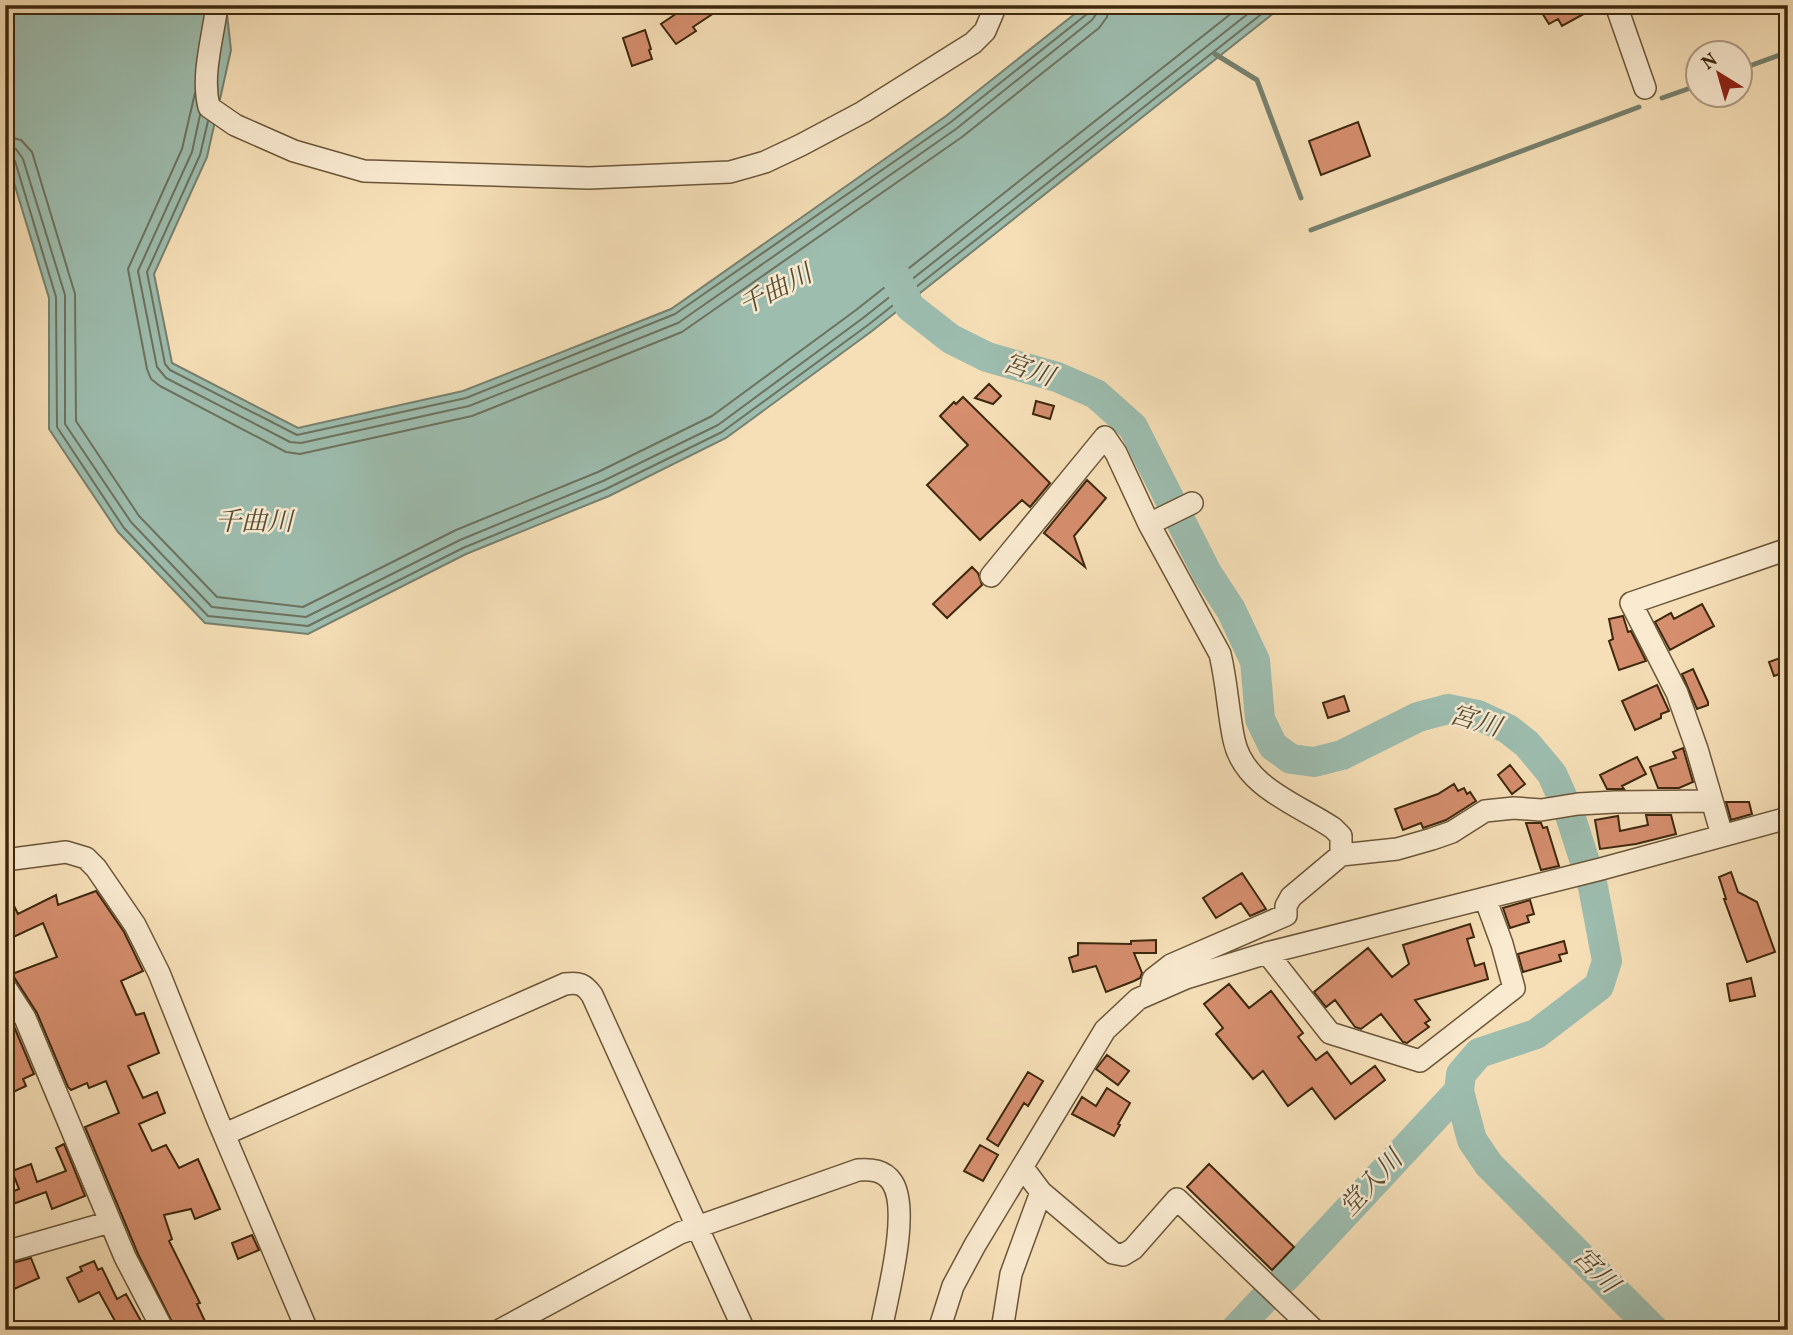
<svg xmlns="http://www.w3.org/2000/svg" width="1793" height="1335" font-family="Vollkorn,'Noto Serif JP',serif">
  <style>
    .water { fill: #9dbdaf; stroke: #77816e; stroke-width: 2 }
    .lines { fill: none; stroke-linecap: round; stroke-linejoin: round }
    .shore { stroke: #6d725e; stroke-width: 2 }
    .stream { stroke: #77816e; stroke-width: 5 }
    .river { stroke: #9dbdaf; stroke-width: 30 }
    .building { fill: #d58e6e; stroke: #3d280d; stroke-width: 2 }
    .minor-casing { stroke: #6b5638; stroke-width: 24 }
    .minor { stroke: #f9ead0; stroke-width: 21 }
    .labels { text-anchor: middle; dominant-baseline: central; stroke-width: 5; stroke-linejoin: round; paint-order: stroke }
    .water-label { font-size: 26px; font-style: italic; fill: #554d36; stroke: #f9ead0 }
  </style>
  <rect width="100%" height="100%" fill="#f6dfb7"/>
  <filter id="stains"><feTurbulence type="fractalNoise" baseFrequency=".00286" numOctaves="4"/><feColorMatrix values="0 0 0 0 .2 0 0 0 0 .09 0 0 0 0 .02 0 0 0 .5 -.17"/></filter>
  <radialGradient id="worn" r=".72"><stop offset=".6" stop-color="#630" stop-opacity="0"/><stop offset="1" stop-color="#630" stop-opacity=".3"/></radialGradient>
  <path class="water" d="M 5,5 L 226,5 L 231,50 L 207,157 L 154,274 L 172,363 L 298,428 L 463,391 L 671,309 L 946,116 L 1086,5 L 1284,5 L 872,331 L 726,438 L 609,496 L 466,554 L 308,634 L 205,623 L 118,532 L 49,429 L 49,298 L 5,153 Z"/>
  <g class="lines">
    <path class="shore" d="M 195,93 L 182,149 L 128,269 L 147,369 L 151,379 L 160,386 L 286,452 L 300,454 L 472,416 L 682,332 L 962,137 L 1099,28 L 1107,17 L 1109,5
      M 200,115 L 192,152 L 138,271 L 157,367 L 166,378 L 290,442 L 301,443 L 469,406 L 678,323 L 956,129 L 1092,20 L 1097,13 L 1098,5
      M 208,121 L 200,155 L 147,272 L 165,364 L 170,370 L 297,435 L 466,398 L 675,314 L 951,122 L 1087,14 L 1089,5
      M 5,136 L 21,140 L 32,152 L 75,294 L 76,421 L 139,516 L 217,597 L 303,607 L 456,530 L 598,472 L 712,416 L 856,310 L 1242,5
      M 5,147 L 16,149 L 23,159 L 65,295 L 65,424 L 131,522 L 212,607 L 306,617 L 460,540 L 603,481 L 718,425 L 863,318 L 1259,5
      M 5,156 L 12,157 L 15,161 L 56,297 L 57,427 L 124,528 L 208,616 L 308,626 L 463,548 L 606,489 L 722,432 L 868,325 L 1273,5"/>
    <path class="stream" d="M 1215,54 L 1257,80 L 1301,198
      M 1741,69 L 1788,52
      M 1662,98 L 1699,85
      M 1311,230 L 1639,107"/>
    <path class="river" d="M 891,266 L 910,307 L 951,339 L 987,357 L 1057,377 L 1096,394 L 1133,427 L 1207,573 L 1231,610 L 1255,661 L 1260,719 L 1273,746 L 1291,759 L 1314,762 L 1342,755 L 1418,717 L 1448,709 L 1478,715 L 1508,729 L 1527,744 L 1552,774 L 1569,812 L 1593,887 L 1607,961 L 1599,986 L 1536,1034 L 1479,1053 L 1461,1074 L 1459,1091 L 1472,1140 L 1489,1165 L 1654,1330
      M 1285,1278 L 1459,1091
      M 1235,1330 L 1266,1297"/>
  </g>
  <path class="building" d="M 689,5 L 726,5 L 693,27 L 696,31 L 676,44 L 661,24 Z
    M 1537,5 L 1600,5 L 1562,26 L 1558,19 L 1549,24 Z
    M 645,30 L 651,49 L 649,50 L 652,59 L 632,66 L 623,38 Z
    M 1358,122 L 1370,156 L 1321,175 L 1309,141 Z
    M 989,384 L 1001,396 L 993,404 L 975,398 Z
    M 963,397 L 1050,483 L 1030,507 L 1022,500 L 980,540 L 927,485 L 968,445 L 940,416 L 954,402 L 956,404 Z
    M 1036,401 L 1054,406 L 1050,419 L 1033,414 Z
    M 1087,480 L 1106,498 L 1074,536 L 1085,567 L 1044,533 Z
    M 972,567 L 978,573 L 982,585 L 947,618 L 933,604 Z
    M 1702,604 L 1714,626 L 1670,650 L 1655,622 L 1671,613 L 1674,619 Z
    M 1623,616 L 1628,632 L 1631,631 L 1646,661 L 1619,670 L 1609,641 L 1613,639 L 1609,619 Z
    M 1788,655 L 1788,671 L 1774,676 L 1769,662 Z
    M 1693,669 L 1708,702 L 1708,705 L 1697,709 L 1682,674 Z
    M 1657,685 L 1669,711 L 1661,714 L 1661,718 L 1635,730 L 1622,701 Z
    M 1344,696 L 1349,711 L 1328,718 L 1323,703 Z
    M 1683,748 L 1693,782 L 1679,788 L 1658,788 L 1650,767 L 1676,758 L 1673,752 Z
    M 1637,757 L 1646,774 L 1622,786 L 1624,789 L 1607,789 L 1600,775 Z
    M 1510,765 L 1525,784 L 1512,794 L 1498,775 Z
    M 1454,784 L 1458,791 L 1464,788 L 1467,794 L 1470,792 L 1476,801 L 1446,820 L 1423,828 L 1421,823 L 1403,830 L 1395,809 L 1438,794 Z
    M 1726,802 L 1749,802 L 1752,814 L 1731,820 Z
    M 1646,815 L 1671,815 L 1676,834 L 1636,844 L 1600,849 L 1595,820 L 1618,816 L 1620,831 L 1648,825 Z
    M 1526,823 L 1541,823 L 1543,828 L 1547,827 L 1559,866 L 1541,870 Z
    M 1731,872 L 1738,892 L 1757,902 L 1775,952 L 1747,962 L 1724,899 L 1726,899 L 1719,877 Z
    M 1242,873 L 1266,909 L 1250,916 L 1241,903 L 1216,918 L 1203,898 Z
    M 5,888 L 18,914 L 56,895 L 58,905 L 96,891 L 124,932 L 143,971 L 121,981 L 136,1015 L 144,1013 L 159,1053 L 128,1066 L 143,1098 L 157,1092 L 165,1113 L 139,1124 L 152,1151 L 166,1145 L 179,1168 L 198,1159 L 220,1209 L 195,1219 L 191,1209 L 164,1215 L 172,1239 L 169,1241 L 200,1303 L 197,1304 L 209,1330 L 176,1330 L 138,1254 L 85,1127 L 119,1113 L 106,1081 L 89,1088 L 87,1083 L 71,1090 L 68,1087 L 37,1013 L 12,974 L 57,957 L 43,923 L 5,941 Z
    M 1530,900 L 1534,914 L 1527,916 L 1529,922 L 1510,928 L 1503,908 Z
    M 1470,924 L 1474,937 L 1467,939 L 1475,966 L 1484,963 L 1488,979 L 1415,1000 L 1430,1020 L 1425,1023 L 1429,1027 L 1407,1043 L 1403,1042 L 1381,1014 L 1361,1029 L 1355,1027 L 1335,1000 L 1326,1007 L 1314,992 L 1368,948 L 1392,977 L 1409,964 L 1403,945 Z
    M 1156,940 L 1156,953 L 1134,953 L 1142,973 L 1140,978 L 1134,981 L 1106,992 L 1096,966 L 1073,972 L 1069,958 L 1078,955 L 1078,943 L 1131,944 L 1131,941 Z
    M 1564,941 L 1567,953 L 1559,955 L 1561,961 L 1523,972 L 1518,954 Z
    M 1751,978 L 1755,996 L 1730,1001 L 1727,984 Z
    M 1229,984 L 1249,1008 L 1271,991 L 1303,1033 L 1298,1037 L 1316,1060 L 1327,1052 L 1351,1084 L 1375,1066 L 1385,1080 L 1335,1119 L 1312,1088 L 1288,1106 L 1263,1071 L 1253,1079 L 1216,1034 L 1223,1028 L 1204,1004 Z
    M 5,1012 L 13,1024 L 34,1074 L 23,1079 L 26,1086 L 9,1094 L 5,1084 Z
    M 1107,1055 L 1129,1071 L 1118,1085 L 1096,1069 Z
    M 1028,1072 L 1043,1081 L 1028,1106 L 1024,1103 L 998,1146 L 987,1139 Z
    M 1107,1088 L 1130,1103 L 1118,1124 L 1120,1125 L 1114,1136 L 1072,1114 L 1082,1097 L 1096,1106 Z
    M 64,1144 L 85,1196 L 52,1209 L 46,1192 L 13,1204 L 9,1193 L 19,1189 L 12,1171 L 31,1164 L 37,1182 L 66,1171 L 56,1148 Z
    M 980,1145 L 998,1155 L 983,1181 L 964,1171 Z
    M 1209,1164 L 1294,1247 L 1272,1270 L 1187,1187 Z
    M 252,1235 L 259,1250 L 238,1259 L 232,1243 Z
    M 31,1258 L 39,1278 L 5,1293 L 5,1265 Z
    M 94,1261 L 98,1270 L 102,1268 L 117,1299 L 126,1294 L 146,1330 L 120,1330 L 99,1292 L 79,1302 L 67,1278 L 82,1271 L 80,1267 Z"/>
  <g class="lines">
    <g class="minor-casing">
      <path id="minor" d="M 217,5 C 213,38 201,75 209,107 L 235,125 L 294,151 L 364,171 L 589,178 L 730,172 L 765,162 L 801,145 L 863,112 L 973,43 L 985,31 L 996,5
        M 1616,5 L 1645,88
        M 1149,524 L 1192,503
        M 991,576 L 1105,437 L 1116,453 L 1149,524 L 1220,654 C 1227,683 1228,712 1234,740 C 1244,787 1297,804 1333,828 L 1341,836 L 1341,855 L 1291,897 L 1286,906 L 1286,915 L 1171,965 L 1153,979 L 1150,993
        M 1722,835 L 1697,749 L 1677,693 L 1631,603 L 1788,549
        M 1341,855 L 1397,849 L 1432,839 L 1452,832 L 1485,811 L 1514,808 L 1541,810 L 1578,804 L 1615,802 L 1710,801
        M 5,860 L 66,852 L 86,858 L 96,868 L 135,925 L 159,973 L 217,1118 L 307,1330
        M 1267,953 L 1330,1033 L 1420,1061 L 1514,988 L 1502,944 L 1485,898
        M 5,987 L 25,1018 L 125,1257 L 163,1330
        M 225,1134 L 565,984 C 579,982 584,984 592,995 L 744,1330
        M 1023,1168 L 1041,1192 L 1113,1253 L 1123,1255 L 1133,1249 L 1177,1199 L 1314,1330
        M 5,1252 L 110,1222
        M 500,1330 L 680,1233 L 858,1170 C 871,1169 884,1170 892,1182 C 911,1210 887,1297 881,1330
        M 939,1330 L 953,1286 L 975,1245 L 1105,1030 L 1138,999 L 1186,978 L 1267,953 L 1601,869 L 1788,818
        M 1002,1330 L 1011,1274 L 1041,1192"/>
    </g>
    <use href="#minor" class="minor"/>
  </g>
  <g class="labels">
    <g class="water-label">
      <text transform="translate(776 291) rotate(-27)">千曲川</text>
      <text transform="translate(1028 371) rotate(19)">宮川</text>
      <text x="254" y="523">千曲川</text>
      <text transform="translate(1475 722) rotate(16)">宮川</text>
      <text transform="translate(1372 1184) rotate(-47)">堂入川</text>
      <text transform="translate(1595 1271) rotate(45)">宮川</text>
    </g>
  </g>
  <rect width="1793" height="1335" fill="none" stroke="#f6dfb7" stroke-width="28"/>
  <rect x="7" y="7" width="1779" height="1321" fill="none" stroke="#3d280d" stroke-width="3.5"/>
  <rect x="14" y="14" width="1765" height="1307" fill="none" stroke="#3d280d" stroke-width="2"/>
  <g transform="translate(1719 74) rotate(323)"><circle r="33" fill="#f9ead0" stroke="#ae9c82" stroke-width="2"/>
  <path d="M0-5L12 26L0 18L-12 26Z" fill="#8f2418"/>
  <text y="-10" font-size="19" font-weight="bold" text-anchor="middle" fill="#3d280d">N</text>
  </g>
  <rect width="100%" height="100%" filter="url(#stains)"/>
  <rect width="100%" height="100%" fill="url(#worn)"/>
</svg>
